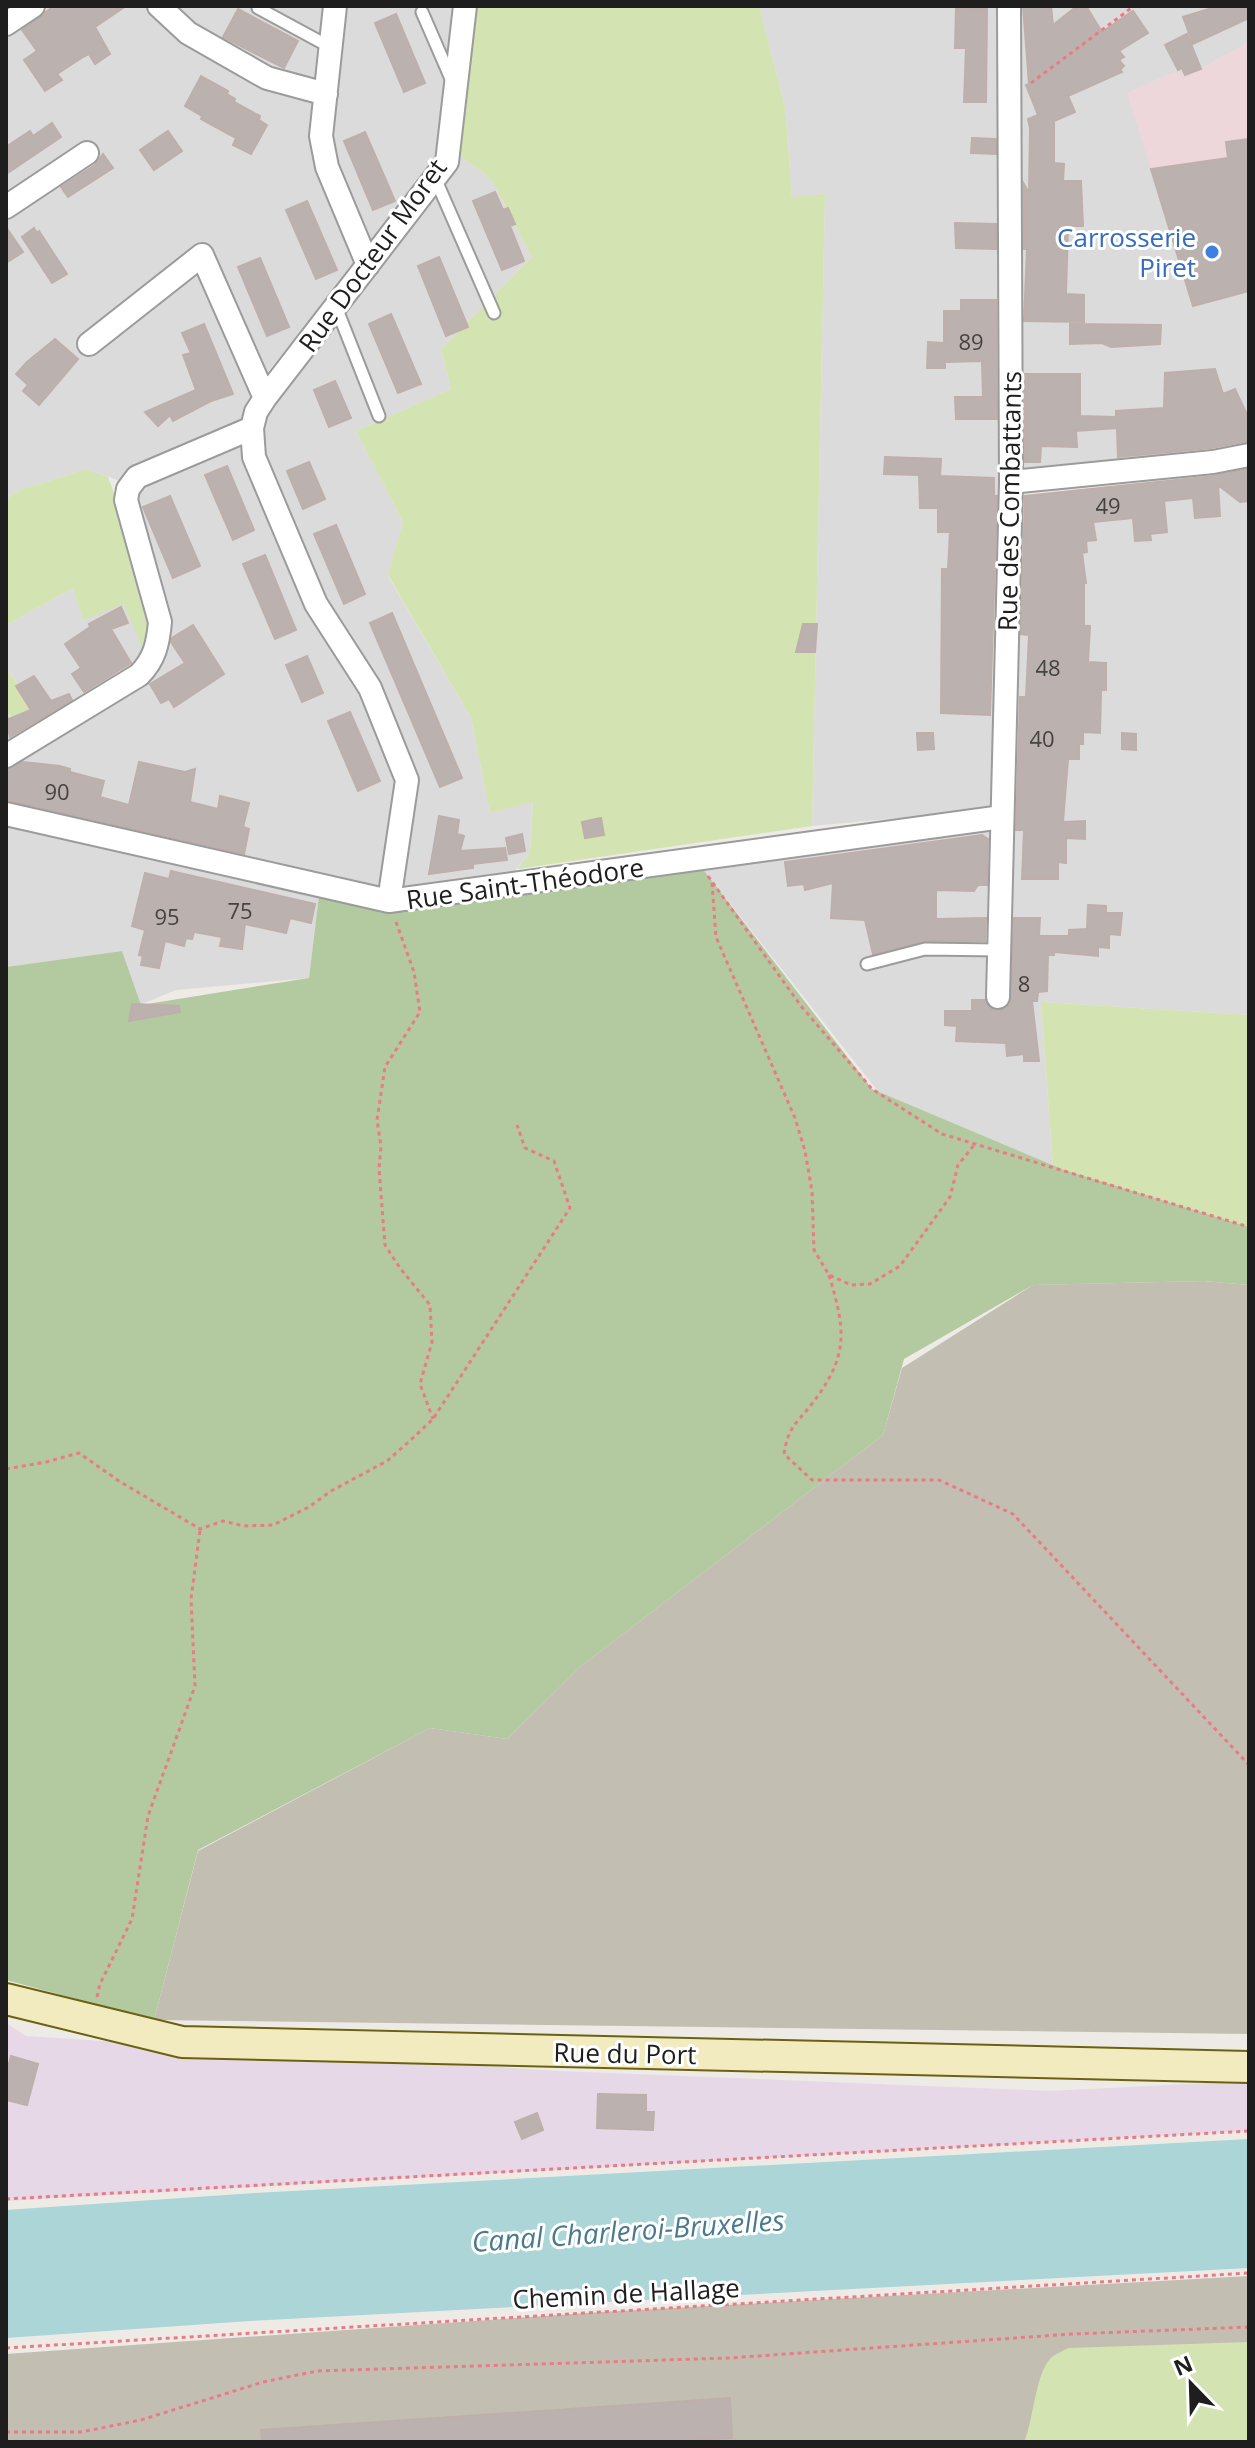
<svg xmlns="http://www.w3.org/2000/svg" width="1255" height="2448" font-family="'Open Sans',sans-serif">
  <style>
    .residential { fill: #dcdbdc }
    .commercial { fill: #edd7da }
    .industrial { fill: #e6d8e6 }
    .construction { fill: #c2bfb2 }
    .grass { fill: #d3e3b1 }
    .forest { fill: #b3c99f }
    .water { fill: #abd5d7 }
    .building { fill: #bbb2af; stroke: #beafaa; stroke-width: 2 }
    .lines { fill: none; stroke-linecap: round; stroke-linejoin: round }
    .service-casing { stroke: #9b9b9b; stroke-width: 15 }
    .minor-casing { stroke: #9b9b9b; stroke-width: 26 }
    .secondary-casing { stroke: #6a6211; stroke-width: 34 }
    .path { stroke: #ea7b85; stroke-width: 3; stroke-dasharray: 4 4; stroke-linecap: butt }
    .service { stroke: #fff; stroke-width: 11 }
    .minor { stroke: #fff; stroke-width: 22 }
    .secondary { stroke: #f2ebc0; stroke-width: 30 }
    .shop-dot { fill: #3f7fe0; stroke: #fff; stroke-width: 3 }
    .labels { text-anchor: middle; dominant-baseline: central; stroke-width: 6; stroke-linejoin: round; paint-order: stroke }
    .number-label { font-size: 22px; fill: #454342 }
    .shop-label { font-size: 26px; fill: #366cbe; stroke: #fff; text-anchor: end }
    .street-label { font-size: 26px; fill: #1e1e1e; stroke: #fff }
    .water-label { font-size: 28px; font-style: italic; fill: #4b7a8d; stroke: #fff }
  </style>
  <rect width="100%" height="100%" fill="#eeeae6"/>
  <path class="residential" d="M 6,6 L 157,6 L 175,31 L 268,81 L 321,96 L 318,137 L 321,170 L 357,265 L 258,383 L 245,431 L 252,428 L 375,265 L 333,170 L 330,92 L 234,54 L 167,12 L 163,6 L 463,6 L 455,152 L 491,179 L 532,257 L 441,349 L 451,389 L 356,431 L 403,522 L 388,576 L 471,718 L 490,813 L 533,801 L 530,852 L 502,887 L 320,887 L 309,978 L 176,990 L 140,1005 L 122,951 L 6,967 L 6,714 L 9,715 L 17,736 L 51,728 L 6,668 L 6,625 L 73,588 L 83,619 L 124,604 L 151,662 L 158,641 L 154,601 L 128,489 L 236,435 L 120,481 L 86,469 L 20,490 L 6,499 Z
    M 759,6 L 1009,6 L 1010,497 L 1188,481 L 1209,475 L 1249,472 L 1249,1015 L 1041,1002 L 1053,1167 L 880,1094 L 696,860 L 987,810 L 812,826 L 825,194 L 792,198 L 785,107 Z
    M 1017,6 L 1249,6 L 1249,42 L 1201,69 L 1185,75 L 1151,168 L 1192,305 L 1249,290 L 1249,442 L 1014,477 Z"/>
  <path class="commercial" d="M 1249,42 L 1249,290 L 1194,306 L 1127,93 L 1173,72 L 1185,75 L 1201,69 Z"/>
  <path class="industrial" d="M 6,2023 L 26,2036 L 559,2071 L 1050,2091 L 1249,2081 L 1249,2131 L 6,2201 Z"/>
  <path class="construction" d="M 1204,1281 L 1249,1285 L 1249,2034 L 154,2020 L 198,1851 L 430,1728 L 507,1739 L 580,1667 L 883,1435 L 902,1368 L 1033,1285 Z
    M 1249,2276 L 1249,2442 L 6,2442 L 6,2354 L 601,2312 Z"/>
  <path class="grass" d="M 467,6 L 759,6 L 785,107 L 792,197 L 825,194 L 812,826 L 517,869 L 530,852 L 533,802 L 490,813 L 471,718 L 388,575 L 403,522 L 356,431 L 451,389 L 441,349 L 532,257 L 491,179 L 455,152 Z
    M 86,469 L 108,477 L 154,601 L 146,656 L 124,604 L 83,620 L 73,588 L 6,625 L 6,499 L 20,490 Z
    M 6,668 L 51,729 L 17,736 L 10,715 L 6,714 Z
    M 1041,1002 L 1249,1015 L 1249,1227 L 1053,1167 Z
    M 1249,2342 L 1249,2442 L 1024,2442 C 1034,2419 1035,2374 1051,2358 C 1055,2354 1063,2351 1068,2348 Z"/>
  <path class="forest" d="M 696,860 L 872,1089 L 1064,1170 L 1249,1227 L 1249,1285 L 1204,1281 L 1033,1285 L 904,1359 L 883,1435 L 580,1667 L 507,1739 L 430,1728 L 198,1850 L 154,2020 L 6,1980 L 6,967 L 122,951 L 141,1005 L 309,978 L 320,887 L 502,887 Z"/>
  <path class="water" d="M 1249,2139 L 1249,2268 L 250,2321 L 6,2338 L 6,2210 L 255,2193 Z"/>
  <path class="building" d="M 54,6 L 126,6 L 95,27 L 110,54 L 95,64 L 89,54 L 83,57 L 57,74 L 62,80 L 45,91 L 24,60 L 37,51 L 22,30 Z
    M 1023,6 L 1051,6 L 1053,25 L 1077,6 L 1086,6 L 1102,32 L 1133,11 L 1148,33 L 1119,51 L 1124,57 L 1119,60 L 1124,66 L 1120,70 L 1122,72 L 1068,96 L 1075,112 L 1054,121 L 1054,163 L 1064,164 L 1063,181 L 1081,181 L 1083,226 L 1068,226 L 1066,294 L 1084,295 L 1084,322 L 1024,321 L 1027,249 L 1024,249 L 1024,184 L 1029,193 L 1030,128 L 1028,119 L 1038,115 L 1026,85 L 1029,84 Z
    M 1208,6 L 1249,6 L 1249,18 L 1193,44 L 1183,17 L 1209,9 Z
    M 956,8 L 987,9 L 986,102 L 964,102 L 966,48 L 955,48 Z
    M 238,9 L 298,41 L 284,68 L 223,37 Z
    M 396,14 L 425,83 L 404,92 L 375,23 Z
    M 1187,34 L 1201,69 L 1185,75 L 1182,68 L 1178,70 L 1165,45 Z
    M 201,76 L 228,91 L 227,94 L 235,99 L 234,102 L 260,116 L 259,120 L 267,125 L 251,154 L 233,145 L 236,138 L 201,119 L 202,116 L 185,106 Z
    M 52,123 L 61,137 L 6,174 L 6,147 L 30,131 L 33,136 Z
    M 168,131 L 182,151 L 154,170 L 140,150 Z
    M 365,132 L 395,201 L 373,210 L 344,141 Z
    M 972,138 L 996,139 L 996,154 L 971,153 Z
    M 1249,139 L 1249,291 L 1193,306 L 1151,169 L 1228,158 L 1226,142 Z
    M 103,154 L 113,168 L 68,197 L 61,187 L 95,165 Z
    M 495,192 L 503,210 L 508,208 L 515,224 L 510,226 L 524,261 L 502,270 L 473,201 Z
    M 307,201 L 337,270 L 316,279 L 286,210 Z
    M 955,223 L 996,224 L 996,249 L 956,248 Z
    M 6,227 L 23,252 L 6,263 Z
    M 34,228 L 37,233 L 39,231 L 67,274 L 52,283 L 22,237 Z
    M 439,257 L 468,327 L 446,336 L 418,266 Z
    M 260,258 L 289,327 L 267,336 L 238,267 Z
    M 961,300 L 996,300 L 997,419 L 956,419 L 955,397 L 983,397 L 982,361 L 945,362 L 945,368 L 927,368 L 928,342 L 944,343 L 944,311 L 961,311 Z
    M 391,314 L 421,384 L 398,393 L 369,324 Z
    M 204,324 L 233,394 L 211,401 L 173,421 L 170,415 L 158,426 L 145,412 L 196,390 L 183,355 L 191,353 L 182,333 Z
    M 1070,324 L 1161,325 L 1160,344 L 1111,347 L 1102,343 L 1070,344 Z
    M 55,339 L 78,359 L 39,405 L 23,391 L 28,385 L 16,374 L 27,362 Z
    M 1215,369 L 1223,394 L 1235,389 L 1249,419 L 1249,441 L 1211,448 L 1118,457 L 1117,428 L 1076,431 L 1077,447 L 1041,446 L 1040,462 L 1025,462 L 1025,374 L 1080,374 L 1080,416 L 1116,417 L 1116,411 L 1164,408 L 1165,373 Z
    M 335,381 L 351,418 L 329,427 L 314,390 Z
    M 885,457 L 941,459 L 940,476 L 994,478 L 994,496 L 997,496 L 990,715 L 941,713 L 942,569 L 948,569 L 950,532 L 938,532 L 938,508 L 920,508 L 919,475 L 884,474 Z
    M 309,462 L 325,499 L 303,509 L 287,471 Z
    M 227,466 L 254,530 L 233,540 L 205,475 Z
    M 1248,469 L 1249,501 L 1240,502 L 1218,485 L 1220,516 L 1195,518 L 1193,498 L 1164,501 L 1167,532 L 1150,534 L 1151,540 L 1135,541 L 1133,518 L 1093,522 L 1096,540 L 1086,541 L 1087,552 L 1082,553 L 1086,583 L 1084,583 L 1084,626 L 1090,626 L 1088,662 L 1106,663 L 1106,690 L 1101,690 L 1100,733 L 1083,732 L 1083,744 L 1079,744 L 1079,759 L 1068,759 L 1063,822 L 1085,821 L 1085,839 L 1066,838 L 1066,863 L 1058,862 L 1058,879 L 1022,879 L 1024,830 L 1016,830 L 1020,697 L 1026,697 L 1029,635 L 1021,634 L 1025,496 L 1214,476 Z
    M 170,496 L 200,566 L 173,578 L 143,507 Z
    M 336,525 L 365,594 L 344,604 L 314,534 Z
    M 265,555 L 296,630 L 275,639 L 243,564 Z
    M 121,607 L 128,623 L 111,629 L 131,663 L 84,692 L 72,674 L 81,668 L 65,644 L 90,627 L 89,624 Z
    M 392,613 L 462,778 L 440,787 L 370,623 Z
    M 803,624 L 817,624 L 815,652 L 796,652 Z
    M 193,625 L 224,674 L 174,707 L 169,699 L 161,703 L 150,684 L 185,663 L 171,642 L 172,638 Z
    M 307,656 L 323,693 L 302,702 L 286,665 Z
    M 34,676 L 51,701 L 69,694 L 72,700 L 10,737 L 6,720 L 31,710 L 16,686 Z
    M 350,712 L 380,781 L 358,791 L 328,721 Z
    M 917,733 L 933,733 L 934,749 L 918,750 Z
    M 1122,733 L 1136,734 L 1136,750 L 1122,749 Z
    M 23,762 L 60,766 L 70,769 L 70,772 L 104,781 L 100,797 L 129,805 L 139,762 L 185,772 L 195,769 L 190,802 L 218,809 L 220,796 L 249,803 L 243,827 L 249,829 L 244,854 L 6,800 L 6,770 Z
    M 439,816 L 459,820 L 457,834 L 464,836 L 460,851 L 505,848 L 507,860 L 473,864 L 473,868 L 429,874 Z
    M 601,818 L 604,835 L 585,838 L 582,822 Z
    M 522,834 L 525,851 L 509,854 L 506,838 Z
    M 982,835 L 988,839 L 987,885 L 978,885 L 974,891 L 936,890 L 936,919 L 986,918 L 985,941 L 925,941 L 873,954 L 865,920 L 831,918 L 833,883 L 805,890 L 804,884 L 788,886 L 785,862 Z
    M 171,871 L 315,904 L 311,923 L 290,918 L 286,933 L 245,924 L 242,949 L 220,946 L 222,937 L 194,932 L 192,939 L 186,938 L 184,946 L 165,941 L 159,968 L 141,965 L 143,956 L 139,955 L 145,930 L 132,926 L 145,873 L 169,879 Z
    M 1088,905 L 1106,906 L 1106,913 L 1122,913 L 1120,935 L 1109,934 L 1109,948 L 1098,947 L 1098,956 L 1054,952 L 1054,955 L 1048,955 L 1047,991 L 1038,992 L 1037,1001 L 1032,1001 L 1039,1061 L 1024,1061 L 1024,1054 L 1007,1056 L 1006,1043 L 956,1041 L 957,1026 L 945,1025 L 945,1011 L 972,1011 L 972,1000 L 985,1000 L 990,1008 L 997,1011 L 1005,1009 L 1010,1004 L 1014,918 L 1040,918 L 1039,936 L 1069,936 L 1069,930 L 1087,929 Z
    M 132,1004 L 179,1006 L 180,1012 L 129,1021 Z
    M 11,2056 L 38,2064 L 27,2105 L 6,2100 L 6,2063 L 9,2064 Z
    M 598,2094 L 646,2095 L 646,2112 L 654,2112 L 653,2130 L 597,2128 Z
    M 537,2113 L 543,2130 L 522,2139 L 515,2122 Z
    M 730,2398 L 732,2438 L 647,2442 L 262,2442 L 261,2430 Z"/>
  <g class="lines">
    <g class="service-casing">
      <path id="service" d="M 258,8 L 330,47
        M 422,12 L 452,81
        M 435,178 L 494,313
        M 336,307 L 379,416
        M 867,964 L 925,949 L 999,950"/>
    </g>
    <g class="minor-casing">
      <path id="minor" d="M 159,6 L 188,33 L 267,78 L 326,94
        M 335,6 L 321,136 L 327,167 L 368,265
        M 6,24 L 33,6
        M 6,207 L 87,153
        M 89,344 L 202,255 L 265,398
        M 1011,482 L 1213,462 L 1249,455
        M 6,756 L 139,675 C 155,659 158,643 160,622 L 126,500 L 128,489 L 137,477 L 252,428
        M 6,814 L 389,901 L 1002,817
        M 389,901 L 407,780 L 370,688 L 316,604 L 254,457 L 252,428 L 256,412 L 265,398 L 447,162 L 465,6
        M 998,997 L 1011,482 L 1009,6"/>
    </g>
    <g class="secondary-casing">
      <path id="secondary" d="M 6,1999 L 182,2042 L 1249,2067"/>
    </g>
    <path class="path" d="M 1031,83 L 1134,6
      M 708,876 L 801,1006 L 872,1089 L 942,1134 L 1249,1227
      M 712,883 L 716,937 L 795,1118 L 805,1151 L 812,1191 L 814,1250 L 829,1275 L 851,1285 L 870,1284 L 900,1266 L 950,1197 L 958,1165 L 975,1144
      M 396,922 L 414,972 L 420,1012 L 385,1067 L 377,1120 L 381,1146 L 379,1169 L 385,1245 L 400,1268 L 430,1305 L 432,1342 L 420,1384 L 433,1419
      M 829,1275 C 846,1332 849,1356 811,1405 C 795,1425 788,1428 784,1454 L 812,1480 L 939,1480 L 1013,1514 L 1249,1765
      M 6,1469 L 46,1462 L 79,1453 L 119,1481 L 200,1529 L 223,1521 L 244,1526 L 273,1525 L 309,1507 L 331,1491 L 387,1461 L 413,1438 L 433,1419 L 570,1208 L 554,1161 L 525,1148 L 517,1125
      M 97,1997 L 100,1984 L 132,1919 L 148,1816 L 195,1686 L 191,1599 L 200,1530
      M 6,2199 L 1249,2131
      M 6,2348 L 1249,2273
      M 6,2432 L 81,2432 L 141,2420 L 263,2382 L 317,2371 L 729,2358 L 1072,2334 L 1249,2327"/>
    <use href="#service" class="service"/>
    <use href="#minor" class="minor"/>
    <use href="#secondary" class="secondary"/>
  </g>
  <circle class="shop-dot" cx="1212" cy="252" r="8"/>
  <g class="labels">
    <g class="number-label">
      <text x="971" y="341">89</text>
      <text x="1108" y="505">49</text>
      <text x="1048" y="667">48</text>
      <text x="1042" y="738">40</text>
      <text x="57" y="791">90</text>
      <text x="240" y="910">75</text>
      <text x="167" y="916">95</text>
      <text x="1024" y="983">8</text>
    </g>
    <g class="shop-label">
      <text x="1196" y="237">Carrosserie<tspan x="1196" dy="30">Piret</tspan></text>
    </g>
    <g class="street-label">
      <text transform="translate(372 255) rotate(-54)">Rue Docteur Moret</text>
      <text transform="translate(1009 501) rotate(-89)">Rue des Combattants</text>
      <text transform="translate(525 883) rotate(-8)">Rue Saint-Théodore</text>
      <text transform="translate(625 2053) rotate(1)">Rue du Port</text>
      <text transform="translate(626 2293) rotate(-3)">Chemin de Hallage</text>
    </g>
    <g class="water-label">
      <text transform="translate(628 2230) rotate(-4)">Canal Charleroi-Bruxelles</text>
    </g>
  </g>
  <rect width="1255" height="2448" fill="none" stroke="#1e1e1e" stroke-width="16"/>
  <g transform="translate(1191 2384) rotate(337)" stroke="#ffffff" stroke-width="6" paint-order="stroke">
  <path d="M0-6L14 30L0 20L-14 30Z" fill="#1e1e1e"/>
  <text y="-12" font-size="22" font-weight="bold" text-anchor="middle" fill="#1e1e1e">N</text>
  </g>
</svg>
